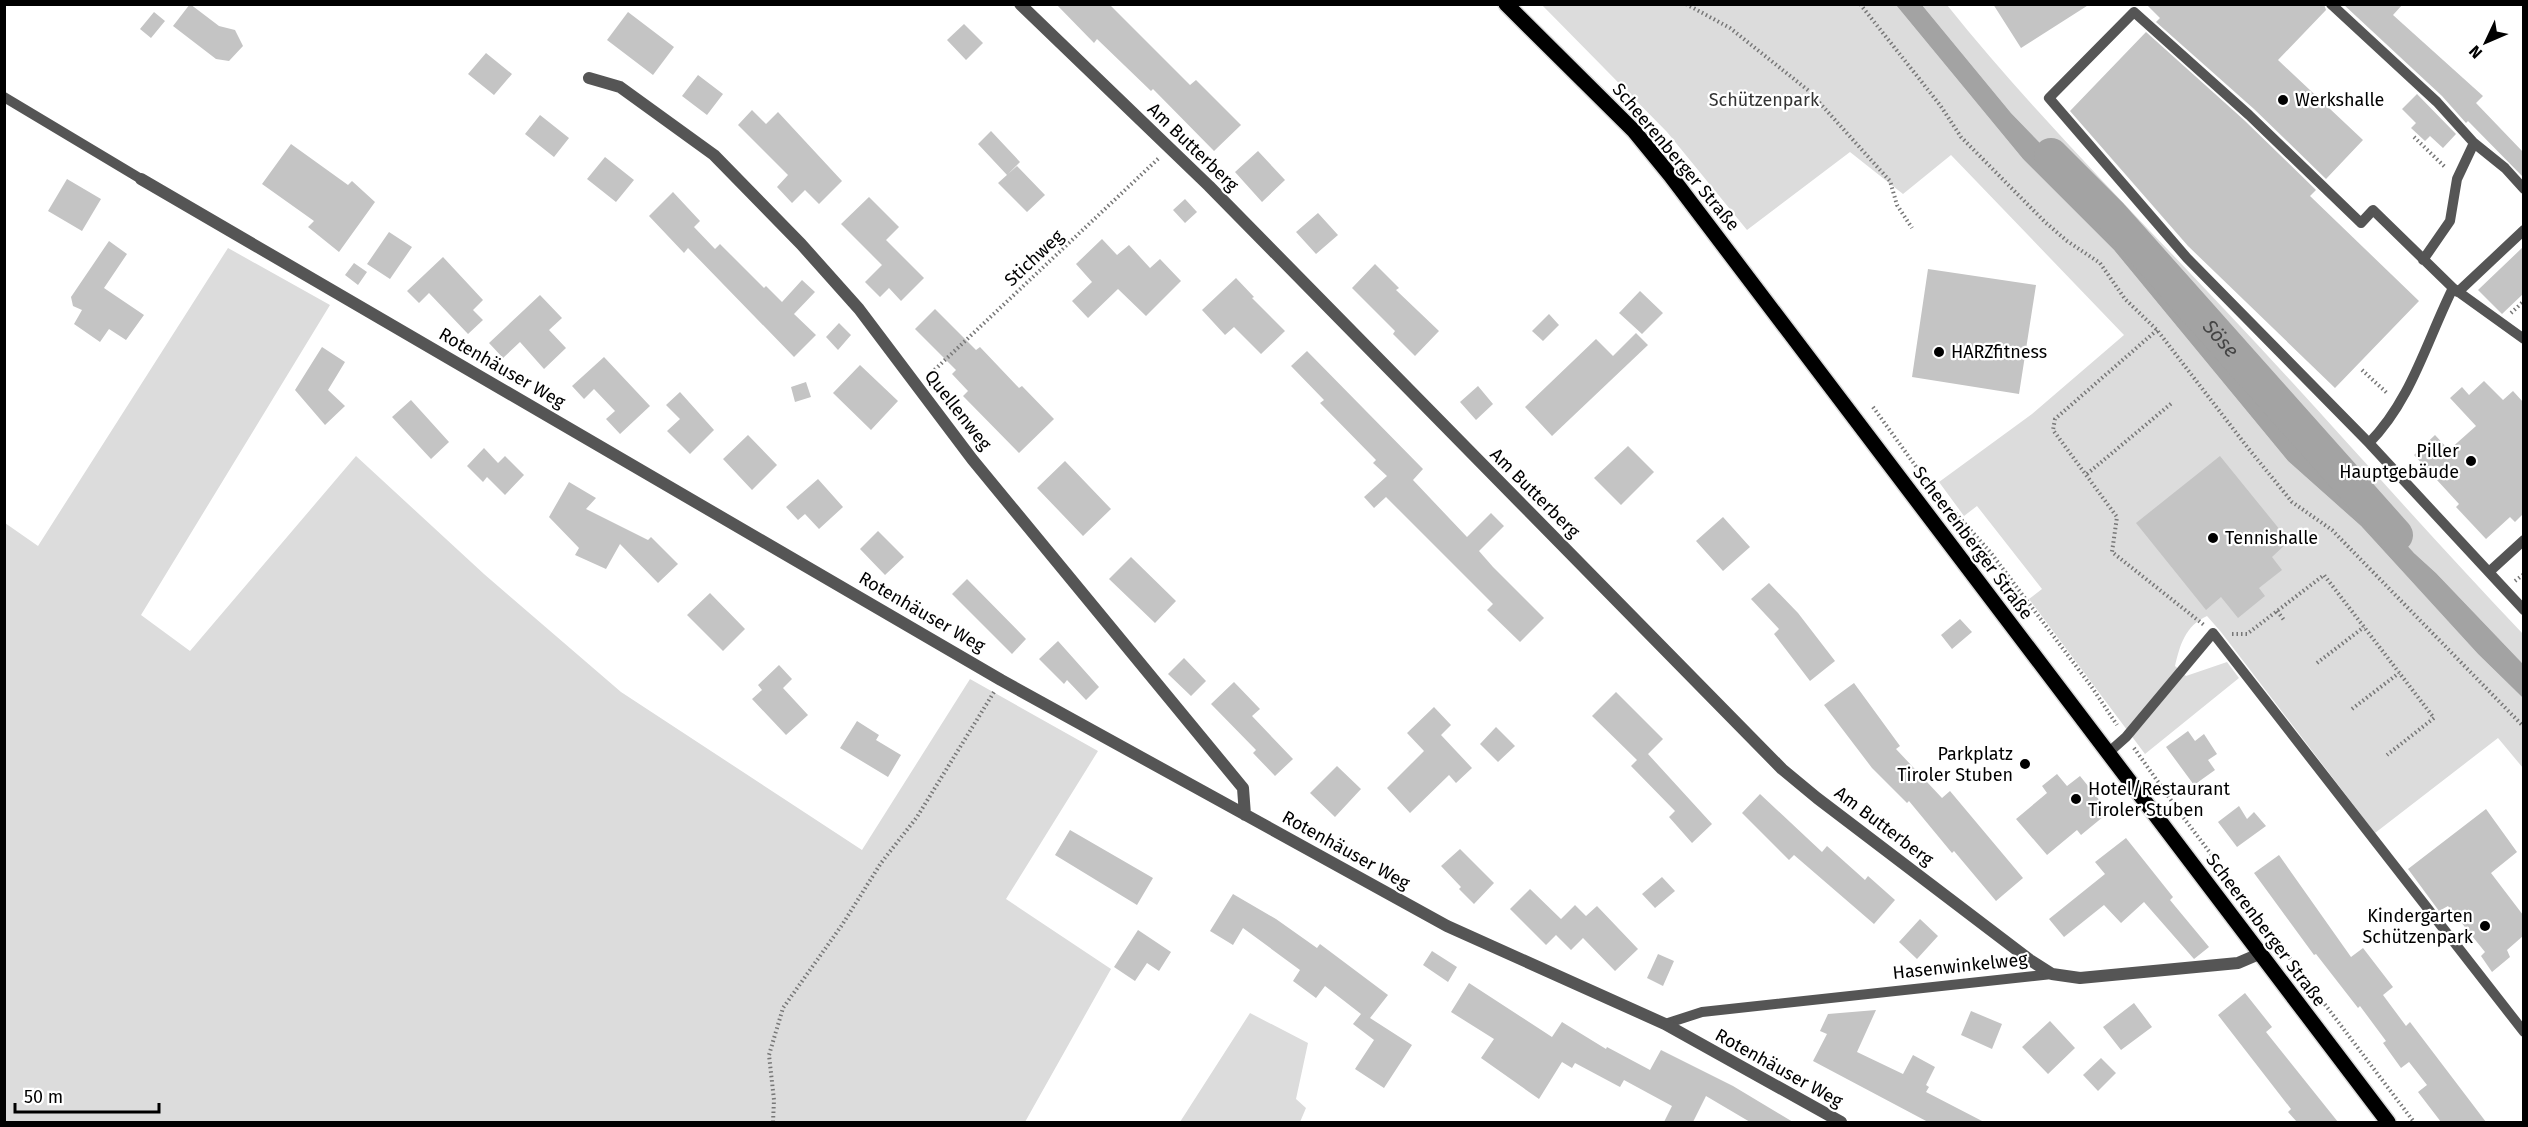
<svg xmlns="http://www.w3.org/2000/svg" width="2528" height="1127" font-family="'Fira Sans',sans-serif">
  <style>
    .green { fill: #dcdcdc }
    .water { fill: #a3a3a3 }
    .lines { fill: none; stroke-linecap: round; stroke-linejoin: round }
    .river { stroke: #a3a3a3; stroke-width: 34 }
    .building { fill: #c4c4c4 }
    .primary-casing { stroke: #dbdbdb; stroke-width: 18 }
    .path { stroke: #777; stroke-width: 4; stroke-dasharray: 1.5 3; stroke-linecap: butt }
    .service { stroke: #555; stroke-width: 10 }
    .minor { stroke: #555; stroke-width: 12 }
    .primary { stroke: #000; stroke-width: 15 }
    .poi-dot { fill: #000; stroke: #fff; stroke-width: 2 }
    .labels { text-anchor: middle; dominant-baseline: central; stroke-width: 4.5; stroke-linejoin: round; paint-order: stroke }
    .park-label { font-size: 18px; fill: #333; stroke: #fff }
    .poi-label { font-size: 18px; fill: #000; stroke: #fff; text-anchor: start }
    .street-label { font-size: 18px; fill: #000; stroke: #fff }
    .water-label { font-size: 20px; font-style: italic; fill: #444; stroke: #fff }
  </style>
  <rect width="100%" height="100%" fill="#fff"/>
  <path class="green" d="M 1542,5 L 1896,5 L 2023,159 L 2114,250 L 2288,461 L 2361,526 L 2478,654 L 2523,698 L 2523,768 L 2498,738 L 2375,833 L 2221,632 L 2207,616 C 2185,626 2180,645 2175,666 L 2186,676 L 2227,662 L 2239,678 L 2145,754 L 2029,599 L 2042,589 L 1977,506 L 1964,516 L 1939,482 L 2032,414 L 2124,335 L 1951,155 L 1903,194 L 1850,152 L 1747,230 L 1667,132 Z
    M 1922,5 L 1947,5 C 2033,112 2131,210 2225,310 C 2326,417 2422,528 2523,634 L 2523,664 L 2436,573 L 2414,553 L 2102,207 L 2011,113 Z
    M 228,248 L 330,305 L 141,615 L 190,651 L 356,456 L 484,574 L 621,692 L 862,850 L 970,679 L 1098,751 L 1006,899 L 1111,969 L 1025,1122 L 5,1122 L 5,523 L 38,546 Z
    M 1250,1013 L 1308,1043 L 1296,1099 L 1306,1108 L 1300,1122 L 1180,1122 Z"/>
  <path class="water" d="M 1896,5 L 1922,5 L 2011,113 L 2102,207 L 2414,553 L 2436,573 L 2523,664 L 2523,698 L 2478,654 L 2361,526 L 2288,461 L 2114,250 L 2023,159 Z"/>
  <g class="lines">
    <path class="river" id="s1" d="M 2051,155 L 2111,215 L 2396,535"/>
  </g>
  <path class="building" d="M 190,4 L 219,26 L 235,30 L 243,46 L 229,61 L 216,59 L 173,26 Z
    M 1056,4 L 1109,4 L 1190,85 L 1196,80 L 1241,125 L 1214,151 L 1153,89 L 1151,91 L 1097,39 L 1094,43 Z
    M 1993,4 L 2090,4 L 2021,48 Z
    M 2146,4 L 2324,4 L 2326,10 L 2278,60 L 2363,140 L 2326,179 L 2254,109 L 2156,22 L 2160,18 Z
    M 2343,4 L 2403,4 L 2393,15 L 2483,96 L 2476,103 L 2523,152 L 2523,177 L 2468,121 L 2466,123 L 2442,96 Z
    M 154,12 L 165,21 L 151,38 L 140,29 Z
    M 628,12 L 674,47 L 653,75 L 607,40 Z
    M 964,24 L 983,43 L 966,60 L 947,40 Z
    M 2146,32 L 2244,120 L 2316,190 L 2310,196 L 2419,301 L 2335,388 L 2188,246 L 2070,111 Z
    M 486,53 L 512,74 L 494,95 L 468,74 Z
    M 698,75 L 723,94 L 707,115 L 682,96 Z
    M 2417,94 L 2456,134 L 2443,148 L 2430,136 L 2425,141 L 2411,128 L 2416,123 L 2402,109 Z
    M 752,110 L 766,124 L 778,112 L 842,181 L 819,204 L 805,190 L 792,203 L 777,187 L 788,175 L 738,125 Z
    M 540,115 L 569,138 L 554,157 L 525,134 Z
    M 991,131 L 1020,162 L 1007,175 L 978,144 Z
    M 291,144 L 348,185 L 352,181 L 375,202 L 339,252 L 308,227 L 314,221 L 262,184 Z
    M 1258,151 L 1285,180 L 1262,202 L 1235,172 Z
    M 605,157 L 634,180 L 616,202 L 587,179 Z
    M 1017,166 L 1045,195 L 1027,212 L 998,183 Z
    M 67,179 L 101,199 L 82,231 L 48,211 Z
    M 673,192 L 700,221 L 694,227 L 715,249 L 720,244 L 764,288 L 766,286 L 782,302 L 802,280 L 815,292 L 794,314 L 816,335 L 794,357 L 688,248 L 684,253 L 649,216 Z
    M 869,197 L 899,227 L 886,240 L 924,278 L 901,301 L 889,288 L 880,297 L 865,282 L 882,265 L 841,224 Z
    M 1185,199 L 1197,212 L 1185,223 L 1173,210 Z
    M 1318,213 L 1338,235 L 1316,254 L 1296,232 Z
    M 389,232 L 412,247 L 390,279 L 367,264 Z
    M 1102,239 L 1117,255 L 1129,245 L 1150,268 L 1160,259 L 1181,281 L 1146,316 L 1118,289 L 1088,318 L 1072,301 L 1092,282 L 1076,264 Z
    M 109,241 L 127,254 L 104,288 L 144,315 L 126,340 L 109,329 L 100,342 L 74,324 L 82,310 L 73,306 L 71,297 Z
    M 2523,247 L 2523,294 L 2502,314 L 2478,290 Z
    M 443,257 L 483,300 L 473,310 L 483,320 L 468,334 L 429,293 L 419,303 L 407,291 Z
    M 354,263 L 367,272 L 358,285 L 345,275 Z
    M 1375,264 L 1399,288 L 1396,290 L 1439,331 L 1415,356 L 1393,334 L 1395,331 L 1352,288 Z
    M 1928,269 L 2036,285 L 2019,394 L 1912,377 Z
    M 1236,278 L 1254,297 L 1252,298 L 1285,331 L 1261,354 L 1234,327 L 1225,335 L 1202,310 Z
    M 1640,291 L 1663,313 L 1642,334 L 1619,313 Z
    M 540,295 L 562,318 L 549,330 L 566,348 L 544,369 L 520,342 L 503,358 L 489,343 Z
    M 935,309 L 976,350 L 980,347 L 1019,388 L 1022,386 L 1054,419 L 1019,453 L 963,396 L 968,391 L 952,374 L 956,370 L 915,329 Z
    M 1549,314 L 1559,325 L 1543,341 L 1532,331 Z
    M 839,323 L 851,335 L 838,350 L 826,337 Z
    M 1636,333 L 1648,345 L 1552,436 L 1525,407 L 1596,339 L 1613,356 Z
    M 322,347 L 345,362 L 328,390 L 345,406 L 325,425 L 295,390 Z
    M 1307,351 L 1423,469 L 1413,480 L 1467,537 L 1491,513 L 1504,526 L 1479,551 L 1493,567 L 1544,618 L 1520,642 L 1487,610 L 1493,604 L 1386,497 L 1374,508 L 1364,497 L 1387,476 L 1373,463 L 1376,460 L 1320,403 L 1324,400 L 1291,366 Z
    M 604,357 L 650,406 L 620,434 L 606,419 L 615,411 L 594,389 L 584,399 L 572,386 Z
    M 860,365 L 898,401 L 871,430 L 833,393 Z
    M 2484,381 L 2503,400 L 2513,391 L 2523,402 L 2523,514 L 2515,522 L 2510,517 L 2486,539 L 2456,507 L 2459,504 L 2414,455 L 2435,435 L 2449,450 L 2476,426 L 2450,398 L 2462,387 L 2469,395 Z
    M 806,382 L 811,397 L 795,402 L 791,387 Z
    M 1478,386 L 1493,404 L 1476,420 L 1460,402 Z
    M 680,392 L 714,430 L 690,454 L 667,431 L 680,419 L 666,405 Z
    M 411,400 L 449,442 L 431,459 L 392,417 Z
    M 748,435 L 777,465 L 752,490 L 723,459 Z
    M 1628,446 L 1654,472 L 1621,505 L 1594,478 Z
    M 484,448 L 498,463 L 505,456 L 524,475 L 505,495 L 487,477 L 483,482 L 467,466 Z
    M 2220,456 L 2289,541 L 2272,557 L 2282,570 L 2259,588 L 2265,596 L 2238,618 L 2221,597 L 2206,610 L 2136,523 Z
    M 1065,461 L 1111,509 L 1083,536 L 1037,488 Z
    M 818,479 L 843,507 L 819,529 L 805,514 L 798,520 L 786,507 Z
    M 569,482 L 596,498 L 586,509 L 648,540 L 651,537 L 678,564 L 658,583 L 620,544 L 606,569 L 575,555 L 579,548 L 549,517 Z
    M 1723,517 L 1750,547 L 1723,571 L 1696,541 Z
    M 878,531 L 904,557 L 885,575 L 860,549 Z
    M 1131,557 L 1176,601 L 1155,623 L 1109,579 Z
    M 967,579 L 1026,639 L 1012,654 L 952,594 Z
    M 1769,583 L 1798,613 L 1835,661 L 1810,681 L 1774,634 L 1779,629 L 1751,599 Z
    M 710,593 L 745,629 L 723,651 L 687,615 Z
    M 1960,619 L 1972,632 L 1952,649 L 1941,635 Z
    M 1058,641 L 1099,687 L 1086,700 L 1067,680 L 1064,684 L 1039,659 Z
    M 1184,658 L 1206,681 L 1191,696 L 1168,674 Z
    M 779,665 L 792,679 L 783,688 L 808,715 L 786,735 L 752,699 L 762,690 L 758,685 Z
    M 1234,682 L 1260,709 L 1252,716 L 1293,759 L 1275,776 L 1253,753 L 1256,750 L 1211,704 Z
    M 1854,683 L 1900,746 L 1896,749 L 1942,798 L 1950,791 L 2023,878 L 1996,901 L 1954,851 L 1952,853 L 1909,801 L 1907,803 L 1872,768 L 1824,705 Z
    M 1616,692 L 1663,739 L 1648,754 L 1712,824 L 1692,843 L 1669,817 L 1675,811 L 1631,766 L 1637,760 L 1592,716 Z
    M 1434,707 L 1451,725 L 1441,735 L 1472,768 L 1456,783 L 1449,775 L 1410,813 L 1387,788 L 1424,751 L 1407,733 Z
    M 857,721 L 879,735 L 876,740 L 901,755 L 888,777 L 840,748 Z
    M 1496,727 L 1515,746 L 1498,762 L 1480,744 Z
    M 2188,731 L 2195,741 L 2204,734 L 2217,754 L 2208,760 L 2215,770 L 2194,785 L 2166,747 Z
    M 1337,766 L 1361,789 L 1335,817 L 1310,793 Z
    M 2057,774 L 2067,786 L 2080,776 L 2109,812 L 2081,835 L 2077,830 L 2047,855 L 2016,819 L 2047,793 L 2042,786 Z
    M 1760,794 L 1822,852 L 1827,846 L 1865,880 L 1868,876 L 1895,900 L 1874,924 L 1794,855 L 1789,860 L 1742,813 Z
    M 2239,806 L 2247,819 L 2254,812 L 2266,826 L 2237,847 L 2218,822 Z
    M 2486,809 L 2517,852 L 2491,873 L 2523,915 L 2523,936 L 2507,950 L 2510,957 L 2492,972 L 2481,956 L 2485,952 L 2448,906 L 2439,911 L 2408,869 Z
    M 1070,830 L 1153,878 L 1137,905 L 1055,855 Z
    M 2126,838 L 2173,897 L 2170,900 L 2209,947 L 2194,959 L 2144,902 L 2121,923 L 2104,905 L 2064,937 L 2049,919 L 2105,874 L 2095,862 Z
    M 1460,849 L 1494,883 L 1474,904 L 1459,889 L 1461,887 L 1441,866 Z
    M 2279,855 L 2351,957 L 2363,948 L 2393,987 L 2383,995 L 2406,1026 L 2410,1022 L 2486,1122 L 2441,1122 L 2418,1092 L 2427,1085 L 2409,1062 L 2401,1068 L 2383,1043 L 2386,1041 L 2360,1006 L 2358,1008 L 2316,954 L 2314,955 L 2254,873 Z
    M 1662,877 L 1675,891 L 1655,908 L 1642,894 Z
    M 1530,889 L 1561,919 L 1575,905 L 1586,916 L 1597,906 L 1638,949 L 1615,971 L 1583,938 L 1571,950 L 1556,935 L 1546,945 L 1510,909 Z
    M 1233,894 L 1276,919 L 1317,948 L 1320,944 L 1388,995 L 1370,1018 L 1412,1045 L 1384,1088 L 1355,1069 L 1374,1040 L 1353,1024 L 1361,1014 L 1325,986 L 1316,998 L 1293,981 L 1300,970 L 1243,928 L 1233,945 L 1210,931 Z
    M 1920,919 L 1938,936 L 1917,959 L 1899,942 Z
    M 1138,930 L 1171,952 L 1159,971 L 1147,963 L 1135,981 L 1114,967 Z
    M 1432,951 L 1457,967 L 1448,982 L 1423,965 Z
    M 1658,954 L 1674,961 L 1663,986 L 1647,978 Z
    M 1469,983 L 1552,1037 L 1562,1022 L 1606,1049 L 1607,1047 L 1650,1070 L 1661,1050 L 1733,1086 L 1793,1122 L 1750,1122 L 1706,1096 L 1693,1122 L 1664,1122 L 1672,1106 L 1624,1080 L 1620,1087 L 1575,1063 L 1572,1068 L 1562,1062 L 1539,1099 L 1481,1058 L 1494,1039 L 1451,1012 Z
    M 2245,993 L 2272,1027 L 2266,1032 L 2338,1122 L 2297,1122 L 2288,1112 L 2291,1109 L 2218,1015 Z
    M 2134,1003 L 2152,1027 L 2121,1050 L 2103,1027 Z
    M 1876,1010 L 1857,1052 L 1903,1074 L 1913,1055 L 1935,1067 L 1926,1085 L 1929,1087 L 1926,1092 L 1984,1122 L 1928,1122 L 1813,1061 L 1827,1034 L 1820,1031 L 1828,1014 Z
    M 1971,1011 L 2002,1024 L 1992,1049 L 1961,1035 Z
    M 2050,1021 L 2075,1048 L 2048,1074 L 2022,1047 Z
    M 2101,1058 L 2116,1073 L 2098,1091 L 2083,1075 Z"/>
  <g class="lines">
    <g class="primary-casing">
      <path id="primary" d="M 1506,4 L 1634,131 L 1670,175 L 2388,1122"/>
    </g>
    <path class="path" d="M 1686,4 L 1730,28 L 1809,91 L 1890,181 L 1897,205 L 1912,228
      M 1860,4 L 1940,105 L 1961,137 L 2045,222 L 2067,241 L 2100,263 L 2125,299 L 2157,330 L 2248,448 L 2292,502 L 2332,530 L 2524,727
      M 2414,137 L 2446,168
      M 2511,313 L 2524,301
      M 2157,330 L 2055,419 L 2053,430 L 2117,517 L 2112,552 L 2204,625
      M 2362,370 L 2388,394
      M 928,376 L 1160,157
      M 1873,407 L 1925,479 L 1991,553 L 2091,686 L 2117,725
      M 2087,474 L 2173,402
      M 2515,581 L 2524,574
      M 2277,611 L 2284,620
      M 2232,634 L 2247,634 L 2324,575 L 2434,718 L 2387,755
      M 2317,663 L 2364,627
      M 2352,709 L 2399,673
      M 2134,748 L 2183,817 L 2414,1122
      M 773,1122 L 774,1100 L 769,1055 L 783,1008 L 842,925 L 881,863 L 917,817 L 994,692"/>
    <path class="service" d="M 2331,4 L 2437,102 L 2474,143
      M 4,97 L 141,179
      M 2423,260 L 2450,221 L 2457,179 L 2474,143 L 2505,168 L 2524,189
      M 2458,292 L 2524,230
      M 2524,339 L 2453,288 L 2373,210 L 2361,223 L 2249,115 L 2134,12 L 2049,98 L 2187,258 L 2369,443 L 2524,610
      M 2369,443 C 2411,401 2427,340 2453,288
      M 2489,572 L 2524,540
      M 2108,753 L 2126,737 L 2213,633 L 2524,1032
      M 1665,1024 L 1702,1012 L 2052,974"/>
    <path class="minor" d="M 1020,4 L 1209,186 L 1782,769 L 1817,798 L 2030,960 L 2052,974 L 2080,978 L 2238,963 L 2259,954
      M 589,78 L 620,87 L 714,155 L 801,244 L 859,309 L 972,459 L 1243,788 L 1245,815
      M 141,179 L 1001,680 L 1447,926 L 1665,1024 L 1841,1122"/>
    <use href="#primary" class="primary"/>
  </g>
  <g class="poi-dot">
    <circle cx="2283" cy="100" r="6"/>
    <circle cx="1939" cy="352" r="6"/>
    <circle cx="2471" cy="461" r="6"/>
    <circle cx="2213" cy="538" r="6"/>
    <circle cx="2025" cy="764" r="6"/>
    <circle cx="2076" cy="799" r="6"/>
    <circle cx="2485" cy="926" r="6"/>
  </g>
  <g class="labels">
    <g class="park-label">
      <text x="1764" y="100">Schützenpark</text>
    </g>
    <g class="poi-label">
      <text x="2295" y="100">Werkshalle</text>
      <text x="1951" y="352">HARZfitness</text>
      <text x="2459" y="451" text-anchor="end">Piller<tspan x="2459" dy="21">Hauptgebäude</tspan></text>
      <text x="2225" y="538">Tennishalle</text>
      <text x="2013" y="754" text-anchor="end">Parkplatz<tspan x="2013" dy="21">Tiroler Stuben</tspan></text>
      <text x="2088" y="789">Hotel/Restaurant<tspan x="2088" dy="21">Tiroler Stuben</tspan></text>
      <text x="2473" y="916" text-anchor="end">Kindergarten<tspan x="2473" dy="21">Schützenpark</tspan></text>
    </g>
    <g class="street-label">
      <text transform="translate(1193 147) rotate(44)">Am Butterberg</text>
      <text transform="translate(1676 157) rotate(50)">Scheerenberger Straße</text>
      <text transform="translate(1034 258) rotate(-43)">Stichweg</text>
      <text transform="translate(502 368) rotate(30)">Rotenhäuser Weg</text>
      <text transform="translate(958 410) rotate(52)">Quellenweg</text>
      <text transform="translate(1535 493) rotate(45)">Am Butterberg</text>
      <text transform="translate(1973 543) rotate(53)">Scheerenberger Straße</text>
      <text transform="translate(922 612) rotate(30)">Rotenhäuser Weg</text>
      <text transform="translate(1884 826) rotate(37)">Am Butterberg</text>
      <text transform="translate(1346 850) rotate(29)">Rotenhäuser Weg</text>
      <text transform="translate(2266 930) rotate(53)">Scheerenberger Straße</text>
      <text transform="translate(1960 966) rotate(-6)">Hasenwinkelweg</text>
      <text transform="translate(1779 1068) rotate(29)">Rotenhäuser Weg</text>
    </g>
    <g class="water-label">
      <text stroke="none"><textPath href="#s1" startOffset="250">Söse</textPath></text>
    </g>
  </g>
  <rect width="2528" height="1127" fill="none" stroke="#000000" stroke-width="12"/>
  <g transform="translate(2486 42) rotate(226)" stroke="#ffffff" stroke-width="4.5" paint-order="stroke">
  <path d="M0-4.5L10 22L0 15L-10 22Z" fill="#000000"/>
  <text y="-9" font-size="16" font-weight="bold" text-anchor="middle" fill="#000000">N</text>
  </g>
  <path d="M15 1103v9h144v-9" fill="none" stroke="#000000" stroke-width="3"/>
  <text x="24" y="1103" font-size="18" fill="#000000" stroke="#ffffff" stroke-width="4.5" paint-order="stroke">50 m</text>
</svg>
